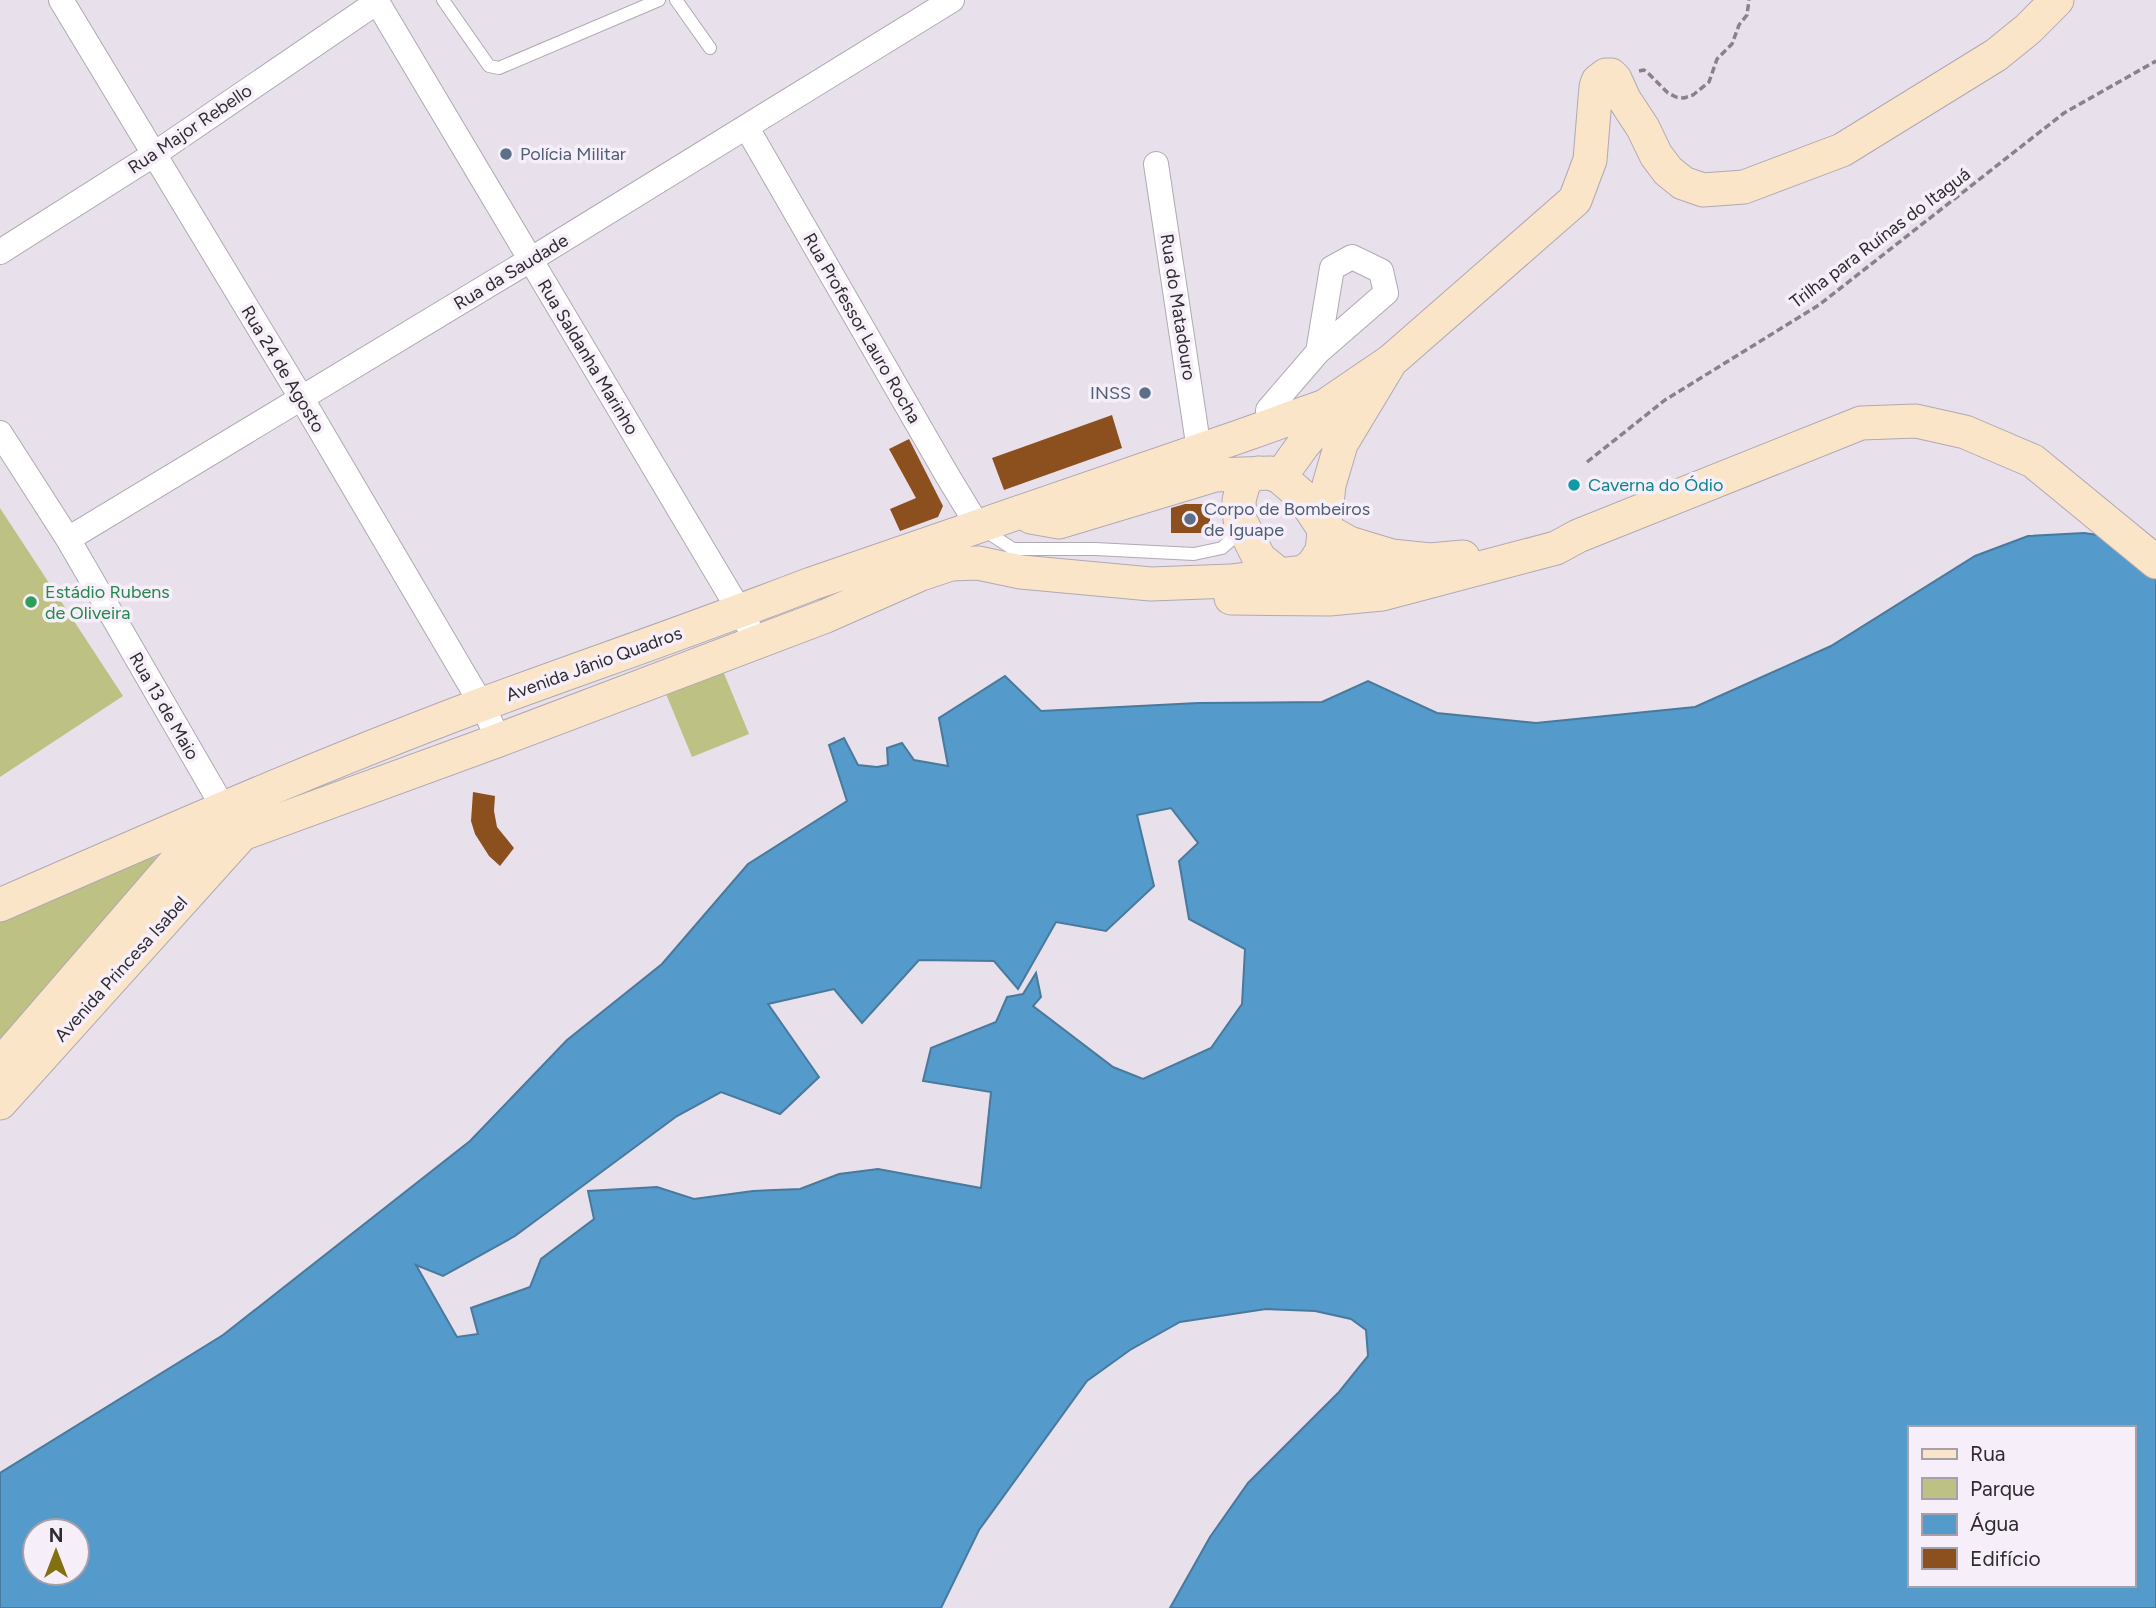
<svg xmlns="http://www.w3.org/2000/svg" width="2156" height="1608" font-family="Figtree,sans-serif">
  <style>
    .green { fill: #bec184 }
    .water { fill: #549acb; stroke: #49799c; stroke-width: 2; fill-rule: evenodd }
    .building { fill: #8c501f }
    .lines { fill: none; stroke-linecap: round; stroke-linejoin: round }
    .lane-casing { stroke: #afa9b3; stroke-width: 14 }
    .street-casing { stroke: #afa9b3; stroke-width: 26 }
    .secondary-casing { stroke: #afa9b3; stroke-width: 35 }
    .path { stroke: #87838a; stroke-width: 3.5; stroke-dasharray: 7 3.5; stroke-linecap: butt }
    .lane { stroke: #fff; stroke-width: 12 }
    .street { stroke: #fff; stroke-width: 24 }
    .secondary { stroke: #fbe5c9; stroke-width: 33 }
    .service-dot { fill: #5c6f8a; stroke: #f6eff9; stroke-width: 2.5 }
    .culture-dot { fill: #0f9aa8; stroke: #f6eff9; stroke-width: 2.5 }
    .leisure-dot { fill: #2e9e5b; stroke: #f6eff9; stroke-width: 2.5 }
    .labels { text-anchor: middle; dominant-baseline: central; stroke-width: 7; stroke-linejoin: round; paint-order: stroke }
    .street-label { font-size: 18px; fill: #2e2c30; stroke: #f6eff9 }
    .service-label { font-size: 18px; fill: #4e5e75; stroke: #f6eff9; text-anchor: start }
    .culture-label { font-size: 18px; fill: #0d838f; stroke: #f6eff9; text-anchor: start }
    .leisure-label { font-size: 18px; fill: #27864d; stroke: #f6eff9; text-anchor: start }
  </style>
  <rect width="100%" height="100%" fill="#e8e1ec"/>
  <path class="green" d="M 0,508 L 123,696 L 0,777 Z
    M 723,671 L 749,734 L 692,757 L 666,694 Z
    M 167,856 L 0,1046 L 0,909 L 125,858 Z"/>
  <path class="water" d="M 2084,533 L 2156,543 L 2156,1608 L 1170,1608 L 1210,1537 L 1248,1483 L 1339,1392 L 1368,1356 L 1366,1330 L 1351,1319 L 1315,1311 L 1266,1309 L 1180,1322 L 1130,1350 L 1087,1381 L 979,1530 L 941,1608 L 0,1608 L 0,1473 L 223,1335 L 470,1141 L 567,1040 L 662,964 L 748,864 L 847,801 L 829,745 L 844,738 L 858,765 L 877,767 L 888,765 L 887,748 L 902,743 L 914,760 L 948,766 L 939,718 L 1005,676 L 1041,711 L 1198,703 L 1322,702 L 1368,681 L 1437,713 L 1536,723 L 1695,707 L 1831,646 L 1975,556 L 2028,536 ZM 1171,808 L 1198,843 L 1179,861 L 1189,919 L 1245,949 L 1242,1004 L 1211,1048 L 1143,1079 L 1113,1067 L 1033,1006 L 1041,997 L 1036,973 L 1023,994 L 1007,997 L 996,1022 L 931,1048 L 923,1081 L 991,1092 L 981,1188 L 878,1169 L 839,1174 L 800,1189 L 753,1191 L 694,1199 L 657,1187 L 588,1191 L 594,1219 L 541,1259 L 530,1287 L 471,1308 L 478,1334 L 457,1337 L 416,1265 L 443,1276 L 515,1236 L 677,1116 L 721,1092 L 780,1114 L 819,1077 L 768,1004 L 834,989 L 862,1023 L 919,960 L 994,961 L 1018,989 L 1056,922 L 1106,931 L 1154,886 L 1137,815 ZM 1909,1428 L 2133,1428 L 2133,1585 L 1909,1585 ZM 35,1531 L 77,1531 L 77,1573 L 35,1573 Z"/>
  <path class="building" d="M 1112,415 L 1122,448 L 1004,490 L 992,458 Z
    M 909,439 L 943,506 L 938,517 L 900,531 L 890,509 L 916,498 L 889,449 Z
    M 1185,504 L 1210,504 L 1210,533 L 1171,533 L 1171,508 Z
    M 473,792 L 495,796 L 494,811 L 497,827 L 514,848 L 500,866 L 489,856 L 475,834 L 471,821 Z"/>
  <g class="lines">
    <g class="lane-casing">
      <path id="lane" d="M 443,0 L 489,66 L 499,68 L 659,0
        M 676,0 L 710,48
        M 984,530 L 1013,549 L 1095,549 L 1194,554 L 1222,548 L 1243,529"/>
    </g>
    <g class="street-casing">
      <path id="street" d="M 61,0 L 302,399 L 482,705 L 499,740
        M 376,0 L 748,625
        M 747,128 L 947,475 L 978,526
        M 1156,164 L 1199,450
        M 0,252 L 153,155 L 377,2
        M 1269,426 L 1268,410 L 1318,352 L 1386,293 L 1381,271 L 1352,257 L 1332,268 L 1318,352
        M 0,433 L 68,539 L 223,807
        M 68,539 L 530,260 L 952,0"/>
    </g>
    <g class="secondary-casing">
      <path id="secondary" d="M 1258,473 L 1245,479 L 1239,500 L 1240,520 L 1259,558 L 1280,575
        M 1280,477 L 1303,445 L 1340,402
        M 1031,517 L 1059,522 L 1215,475 L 1270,473 L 1280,477 L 1302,496 L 1324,529 L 1349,543 L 1392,556 L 1430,560 L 1463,557
        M 1313,565 L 1400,580
        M 1231,598 L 1329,599 L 1382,594 L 1556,548 L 1578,536 L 1861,423 L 1916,421 L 1965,432 L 2033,461 L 2156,562
        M 0,905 C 160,835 320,765 483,704 C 592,664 702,626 811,584 L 1241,436 L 1325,406 L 1391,361 L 1575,200 L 1590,160 L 1596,87 L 1598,81 L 1606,75 L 1611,75 L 1615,79 L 1624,99 L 1643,128 L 1656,155 L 1668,171 L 1683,183 L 1703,190 L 1744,187 L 1842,150 L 1996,55 L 2028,29 L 2057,0
        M 0,1065 L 217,814
        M 0,1103 L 242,834 L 499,740 L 826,616 L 921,574 L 951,564 L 978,563 L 1021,572 L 1151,584 L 1231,581 L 1303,572 L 1313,565 L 1322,551 L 1329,485 L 1341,444 L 1388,366"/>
    </g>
    <path class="path" d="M 1639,71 L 1644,70 L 1649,74 L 1668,93 L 1676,97 L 1684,98 L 1693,95 L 1709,82 L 1717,59 L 1732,44 L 1739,25 L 1747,15 L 1749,0
      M 1587,462 L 1665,400 L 1819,305 L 2064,113 L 2156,61"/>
    <use href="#lane" class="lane"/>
    <use href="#street" class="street"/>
    <use href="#secondary" class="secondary"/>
  </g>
  <g class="service-dot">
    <circle cx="506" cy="154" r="7"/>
    <circle cx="1145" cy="393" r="7"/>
    <circle cx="1190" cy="519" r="7"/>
  </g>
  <circle class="culture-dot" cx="1574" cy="485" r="7"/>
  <circle class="leisure-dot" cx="31" cy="602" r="7"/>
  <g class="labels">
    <g class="street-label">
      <text transform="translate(190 129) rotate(-34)">Rua Major Rebello</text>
      <text transform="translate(1880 238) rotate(-37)">Trilha para Ruínas do Itaguá</text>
      <text transform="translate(511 272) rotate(-31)">Rua da Saudade</text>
      <text transform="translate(1178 307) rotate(81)">Rua do Matadouro</text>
      <text transform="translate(862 328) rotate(60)">Rua Professor Lauro Rocha</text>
      <text transform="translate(588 357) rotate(59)">Rua Saldanha Marinho</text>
      <text transform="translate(283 369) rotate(59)">Rua 24 de Agosto</text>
      <text transform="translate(594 664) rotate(-20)">Avenida Jânio Quadros</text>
      <text transform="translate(164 706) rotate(60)">Rua 13 de Maio</text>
      <text transform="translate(121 969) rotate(-48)">Avenida Princesa Isabel</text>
    </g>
    <g class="service-label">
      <text x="520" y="154">Polícia Militar</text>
      <text x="1131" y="393" text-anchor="end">INSS</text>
      <text x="1204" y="509">Corpo de Bombeiros<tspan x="1204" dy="21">de Iguape</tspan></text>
    </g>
    <g class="culture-label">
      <text x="1588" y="485">Caverna do Ódio</text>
    </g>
    <g class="leisure-label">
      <text x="45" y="592">Estádio Rubens<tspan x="45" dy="21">de Oliveira</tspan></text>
    </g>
  </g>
  <rect x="1908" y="1426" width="228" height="161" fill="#f6eff9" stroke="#a6a1a9" stroke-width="2"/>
  <rect x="1922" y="1449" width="35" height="10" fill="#fbe5c9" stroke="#a6a1a9" stroke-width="2"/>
  <text x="1970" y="1461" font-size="21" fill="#2e2c30">Rua</text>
  <rect x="1922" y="1478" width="35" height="21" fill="#bec184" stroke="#a6a1a9" stroke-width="2"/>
  <text x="1970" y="1496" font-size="21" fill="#2e2c30">Parque</text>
  <rect x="1922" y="1514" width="35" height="21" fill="#549acb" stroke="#a6a1a9" stroke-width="2"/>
  <text x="1970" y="1531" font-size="21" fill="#2e2c30">Água</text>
  <rect x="1922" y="1548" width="35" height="21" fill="#8c501f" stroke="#a6a1a9" stroke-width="2"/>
  <text x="1970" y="1566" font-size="21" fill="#2e2c30">Edifício</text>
  <g transform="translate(56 1552)"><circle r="33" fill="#f6eff9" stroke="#a6a1a9" stroke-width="2"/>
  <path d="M0-5L12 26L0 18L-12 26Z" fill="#827111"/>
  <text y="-10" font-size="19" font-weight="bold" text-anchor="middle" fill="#2e2c30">N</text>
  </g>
</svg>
